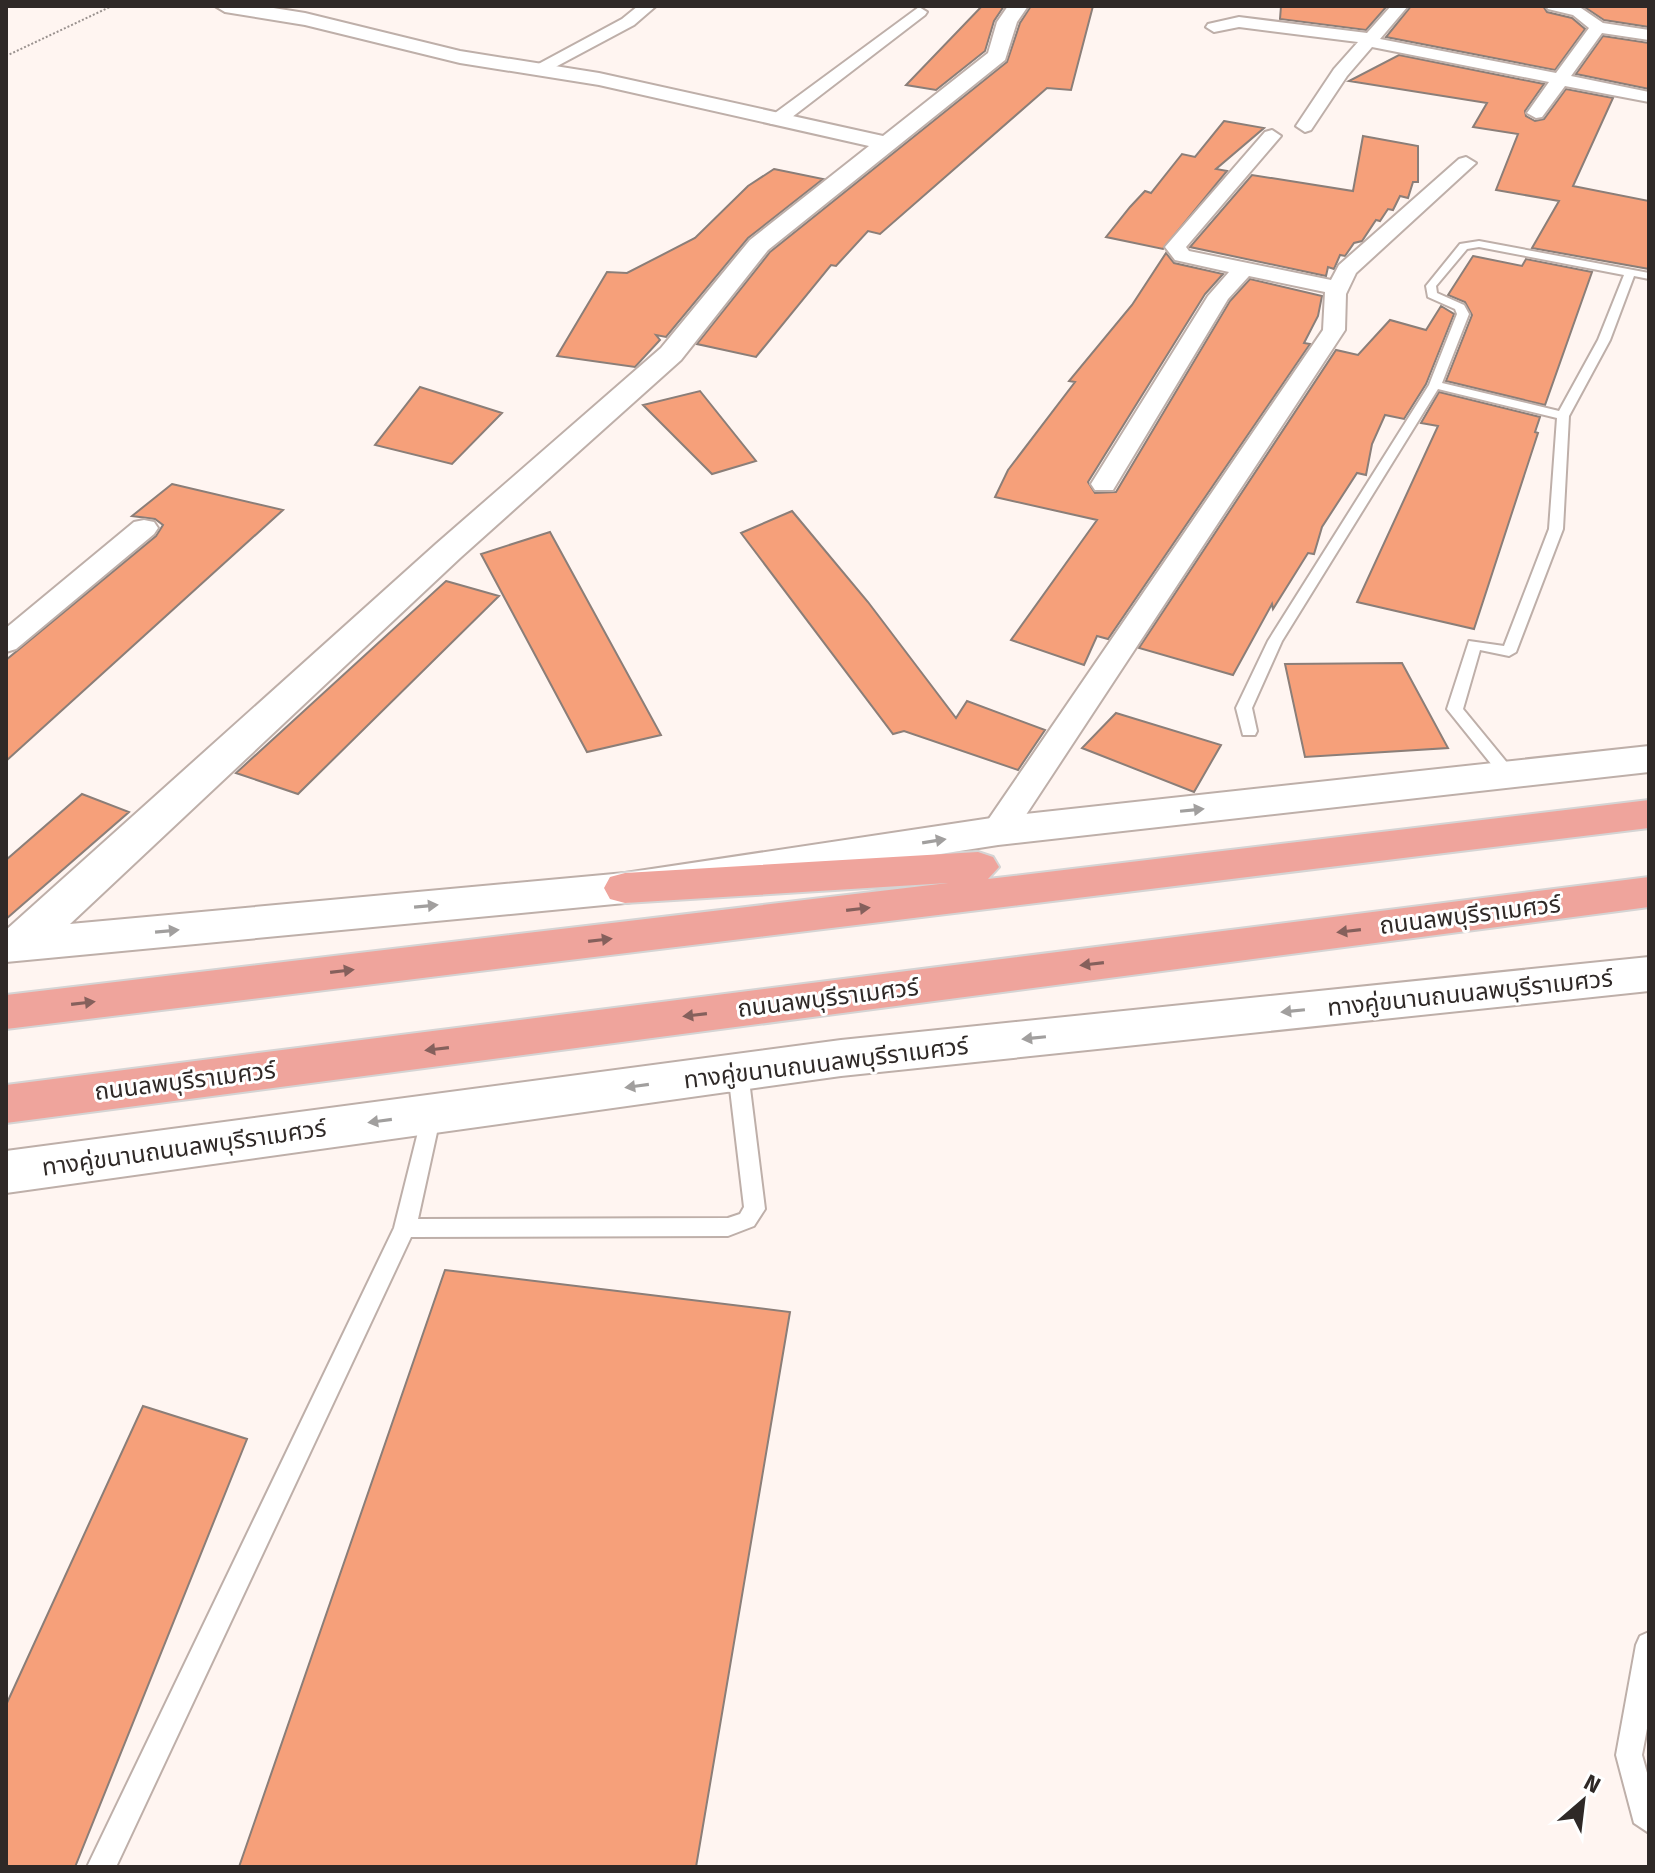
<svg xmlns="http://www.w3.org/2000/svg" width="1655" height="1873" font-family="'Fira Sans','Noto Sans Thai',sans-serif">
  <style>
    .building { fill: #f6a07a; stroke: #8b7e78; stroke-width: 2 }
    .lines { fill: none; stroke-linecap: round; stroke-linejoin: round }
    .lane-casing { stroke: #beafa9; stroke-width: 4 }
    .street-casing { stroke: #beafa9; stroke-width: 4 }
    .secondary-casing { stroke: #beafa9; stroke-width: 4 }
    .primary-casing { stroke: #d5d4d4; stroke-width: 4 }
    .path { stroke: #9a928f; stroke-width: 2; stroke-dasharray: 2 2; stroke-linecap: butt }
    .lane { fill: #fff; fill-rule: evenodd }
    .street { fill: #fff; fill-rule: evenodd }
    .secondary { fill: #fff; fill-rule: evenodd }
    .primary { fill: #efa49c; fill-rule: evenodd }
    .oneway { fill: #a19f9e }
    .oneway2 { fill: #85605c }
    .labels { text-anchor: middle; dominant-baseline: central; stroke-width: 6; stroke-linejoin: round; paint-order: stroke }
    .street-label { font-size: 24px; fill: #2f2927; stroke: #fff }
  </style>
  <rect width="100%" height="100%" fill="#fff5f1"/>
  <path class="building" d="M 982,6 L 1004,6 L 994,21 L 985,51 L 936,90 L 906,85 Z
    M 1031,6 L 1093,6 L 1071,90 L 1047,88 L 880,234 L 868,231 L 836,266 L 831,265 L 756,357 L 697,344 L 770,252 L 1007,62 L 1020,23 Z
    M 1281,6 L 1387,6 L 1366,30 L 1280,19 Z
    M 1411,6 L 1543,6 L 1547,12 L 1572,18 L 1585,29 L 1555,70 L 1386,37 Z
    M 1583,6 L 1649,6 L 1649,27 L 1604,20 Z
    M 1603,36 L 1649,43 L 1649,89 L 1576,74 Z
    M 1399,55 L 1544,84 L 1525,111 L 1526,116 L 1535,121 L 1544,119 L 1566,89 L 1613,98 L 1573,186 L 1649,201 L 1649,269 L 1532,248 L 1559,201 L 1496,190 L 1518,134 L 1473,127 L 1487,103 L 1349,81 Z
    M 1224,121 L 1264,128 L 1216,169 L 1227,171 L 1163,249 L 1106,237 L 1130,207 L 1145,191 L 1151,193 L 1182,154 L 1195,157 Z
    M 1363,136 L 1418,146 L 1418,182 L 1413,182 L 1408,198 L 1400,196 L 1393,210 L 1388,209 L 1380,221 L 1376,220 L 1362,241 L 1354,243 L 1345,256 L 1340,255 L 1334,269 L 1328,267 L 1326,276 L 1190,247 L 1252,175 L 1353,191 Z
    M 774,169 L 823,179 L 748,238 L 666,337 L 656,335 L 660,340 L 635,367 L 557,356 L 607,272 L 627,273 L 695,238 L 748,186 Z
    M 1166,253 L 1174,263 L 1223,274 L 1205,294 L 1088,482 L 1095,493 L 1116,492 L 1230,301 L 1250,279 L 1322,296 L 1318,316 L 1304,343 L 1310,344 L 1108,639 L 1097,636 L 1084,665 L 1011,640 L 1097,520 L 995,497 L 1008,470 L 1075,382 L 1069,381 L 1132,305 Z
    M 1473,256 L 1522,266 L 1526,259 L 1592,272 L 1545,405 L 1446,381 L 1472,315 L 1465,302 L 1448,295 Z
    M 1441,306 L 1454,314 L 1426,384 L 1404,419 L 1385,415 L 1372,444 L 1366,475 L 1357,473 L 1322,527 L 1314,554 L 1308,553 L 1273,609 L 1272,604 L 1233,675 L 1139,648 L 1336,350 L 1358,355 L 1390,320 L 1426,330 Z
    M 420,387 L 502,413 L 452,464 L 375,445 Z
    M 700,391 L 756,461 L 712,474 L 643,405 Z
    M 1439,392 L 1540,417 L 1535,432 L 1538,433 L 1474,629 L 1357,602 L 1438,426 L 1421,423 Z
    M 172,484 L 283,510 L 6,761 L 6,660 L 156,536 L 163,525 L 155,519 L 132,516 Z
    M 792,511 L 868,602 L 956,718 L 967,701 L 1045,730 L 1018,770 L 904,731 L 893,734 L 741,533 Z
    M 550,532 L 661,735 L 587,752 L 481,554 Z
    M 446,581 L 499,596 L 298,794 L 236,773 Z
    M 1402,663 L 1448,748 L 1305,757 L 1285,664 Z
    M 1116,713 L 1221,745 L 1194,792 L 1082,748 Z
    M 82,794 L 129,812 L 6,919 L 6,860 Z
    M 445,1270 L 790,1312 L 696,1867 L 239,1867 Z
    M 143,1406 L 247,1439 L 75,1867 L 6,1867 L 6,1705 Z"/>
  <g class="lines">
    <g class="lane-casing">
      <path id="lane" d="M 1479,241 L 1649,273 L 1649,279 L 1634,276 L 1610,340 L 1569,416 L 1563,529 L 1516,652 L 1509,656 L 1480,650 L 1463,709 L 1518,776 L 1516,780 L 1504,780 L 1447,709 L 1469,641 L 1504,646 L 1549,529 L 1557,418 L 1438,389 L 1282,641 L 1252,708 L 1257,731 L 1255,735 L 1243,735 L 1236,708 L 1268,641 L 1429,385 L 1457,314 L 1455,309 L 1428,297 L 1426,286 L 1460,244 ZM 1479,247 L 1624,275 L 1598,340 L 1559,411 L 1442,383 L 1469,314 L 1464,305 L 1437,293 L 1436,286 L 1467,249 Z
        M 738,1064 L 745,1067 L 748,1072 L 765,1209 L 754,1226 L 728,1236 L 411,1237 L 116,1867 L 87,1867 L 394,1228 L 424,1108 L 431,1106 L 438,1108 L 441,1114 L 418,1219 L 728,1218 L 740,1214 L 744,1207 L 728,1072 L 731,1067 Z
        M 1649,1632 L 1649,1718 L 1642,1755 L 1649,1780 L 1649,1833 L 1634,1823 L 1616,1755 L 1636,1645 L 1640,1636 Z"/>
    </g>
    <g class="street-casing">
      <path id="street" d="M 638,6 L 656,6 L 634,25 L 546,72 L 534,72 L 531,68 L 622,19 Z
        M 1391,6 L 1408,6 L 1380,39 L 1556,73 L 1589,28 L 1573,15 L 1548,9 L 1546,6 L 1578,6 L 1603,23 L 1649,30 L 1649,40 L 1602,33 L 1571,76 L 1649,92 L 1649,102 L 1565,86 L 1542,117 L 1536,118 L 1527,113 L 1549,82 L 1372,47 L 1347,76 L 1311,130 L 1305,132 L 1296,126 L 1334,69 L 1358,42 L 1239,27 L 1214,32 L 1206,27 L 1208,24 L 1239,17 L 1367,33 Z
        M 919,7 L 927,12 L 925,15 L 783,124 L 771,124 L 768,120 L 771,116 Z
        M 1272,130 L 1281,136 L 1186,247 L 1189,251 L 1331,280 L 1339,265 L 1459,159 L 1466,157 L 1476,163 L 1356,273 L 1346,294 L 1345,330 L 1010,839 L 998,842 L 986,839 L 981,831 L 986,823 L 1323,330 L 1325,292 L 1249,276 L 1228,299 L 1113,490 L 1095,490 L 1091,484 L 1208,296 L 1229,272 L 1175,260 L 1165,247 L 1265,132 Z
        M 144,520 L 154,522 L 158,528 L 154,534 L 16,649 L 6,652 L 6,628 L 134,522 Z"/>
    </g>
    <g class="secondary-casing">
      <path id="secondary" d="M 215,6 L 261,6 L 305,13 L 460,51 L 599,73 L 883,136 L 988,53 L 997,22 L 1008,6 L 1028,6 L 1017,22 L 1005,60 L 768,250 L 681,360 L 460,558 L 70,924 L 625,873 L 998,817 L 1649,746 L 1649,772 L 998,845 L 625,903 L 6,962 L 6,930 L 436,544 L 661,348 L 750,240 L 869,146 L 599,85 L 460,63 L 305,25 L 225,12 Z
        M 1649,957 L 1649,991 L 841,1076 L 6,1193 L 6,1151 L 841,1040 Z"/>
    </g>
    <g class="primary-casing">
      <path id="primary" d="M 1649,800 L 1649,828 L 6,1029 L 6,995 L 948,883 L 625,903 L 610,899 L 604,888 L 610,877 L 625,873 L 978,852 L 993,857 L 999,867 L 988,879 Z
        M 1649,877 L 1649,907 L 6,1123 L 6,1085 Z"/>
    </g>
    <path class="path" d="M 6,56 L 112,6"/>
    <use href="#lane" class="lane"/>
    <use href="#street" class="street"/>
    <use href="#secondary" class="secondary"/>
    <use href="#primary" class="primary"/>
  </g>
  <defs><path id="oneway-solid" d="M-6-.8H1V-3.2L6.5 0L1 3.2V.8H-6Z" transform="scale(2)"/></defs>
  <g class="oneway">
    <use href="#oneway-solid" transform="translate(1192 810) rotate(-6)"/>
    <use href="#oneway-solid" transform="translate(934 841) rotate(-9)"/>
    <use href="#oneway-solid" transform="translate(426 906) rotate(-5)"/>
    <use href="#oneway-solid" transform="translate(167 931) rotate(-5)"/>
    <use href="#oneway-solid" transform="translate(1293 1011) rotate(174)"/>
    <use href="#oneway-solid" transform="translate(1034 1038) rotate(174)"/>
    <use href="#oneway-solid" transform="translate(637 1086) rotate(172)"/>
    <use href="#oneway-solid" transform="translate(380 1121) rotate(172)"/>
  </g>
  <g class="oneway2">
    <use href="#oneway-solid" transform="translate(858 909) rotate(-7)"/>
    <use href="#oneway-solid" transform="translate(1349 931) rotate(173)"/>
    <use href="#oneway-solid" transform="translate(600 940) rotate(-7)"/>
    <use href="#oneway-solid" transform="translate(1092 964) rotate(173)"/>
    <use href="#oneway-solid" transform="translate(342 971) rotate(-7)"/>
    <use href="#oneway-solid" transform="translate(83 1003) rotate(-7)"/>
    <use href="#oneway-solid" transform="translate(695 1015) rotate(173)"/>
    <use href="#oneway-solid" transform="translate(437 1049) rotate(173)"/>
  </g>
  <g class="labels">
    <g class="street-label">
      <text transform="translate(1470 915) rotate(-7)">ถนนลพบุรีราเมศวร์</text>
      <text transform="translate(1470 993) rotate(-6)">ทางคู่ขนานถนนลพบุรีราเมศวร์</text>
      <text transform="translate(828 998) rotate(-7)">ถนนลพบุรีราเมศวร์</text>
      <text transform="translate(826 1063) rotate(-7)">ทางคู่ขนานถนนลพบุรีราเมศวร์</text>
      <text transform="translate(185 1081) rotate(-7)">ถนนลพบุรีราเมศวร์</text>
      <text transform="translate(184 1148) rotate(-8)">ทางคู่ขนานถนนลพบุรีราเมศวร์</text>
    </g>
  </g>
  <rect width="1655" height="1873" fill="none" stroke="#2f2927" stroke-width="16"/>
  <g transform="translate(1583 1801) rotate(28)" stroke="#ffffff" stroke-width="6" paint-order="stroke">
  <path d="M0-6L14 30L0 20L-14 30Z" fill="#2f2927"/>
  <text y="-12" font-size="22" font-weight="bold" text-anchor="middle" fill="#2f2927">N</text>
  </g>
</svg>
